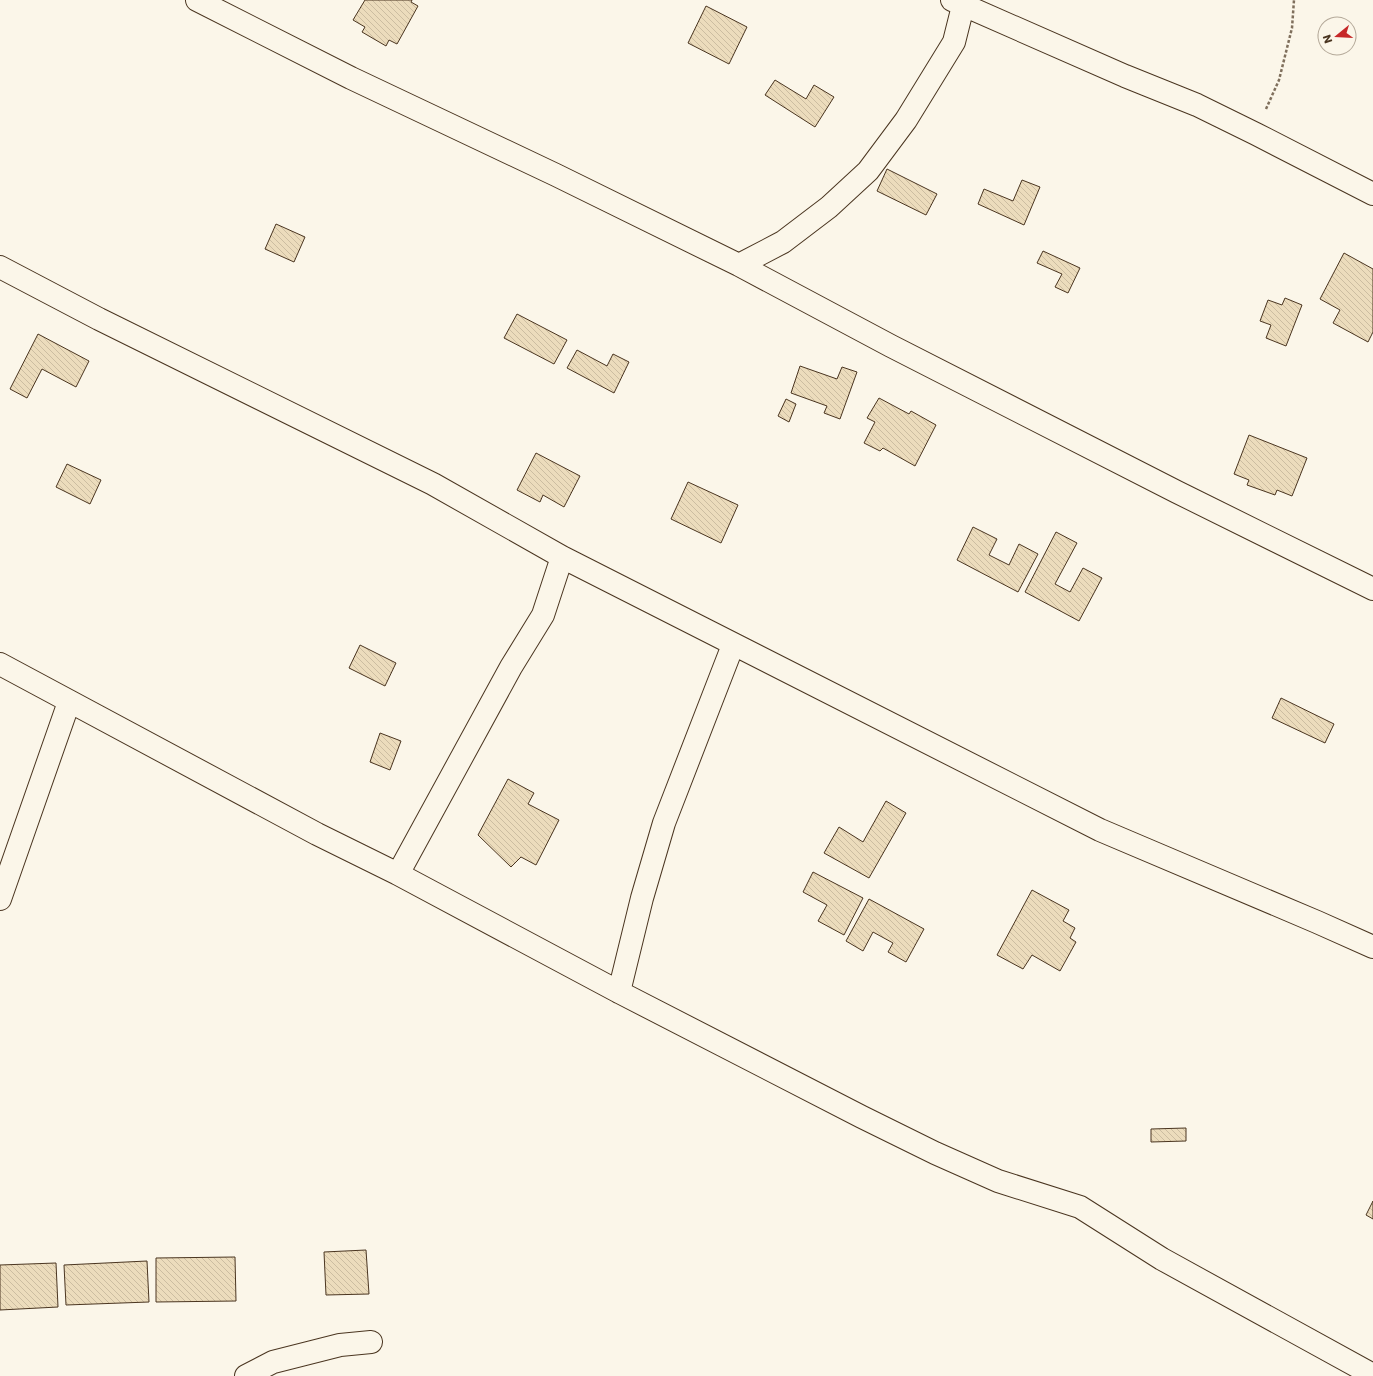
<svg xmlns="http://www.w3.org/2000/svg" width="1373" height="1376" font-family="Poppins,sans-serif">
  <style>
    .building { fill: url(#building-back-hatch); stroke: #4a3520 }
    .lines { fill: none; stroke-linecap: round; stroke-linejoin: round }
    .minor-casing { stroke: #4a3520; stroke-width: 24 }
    .path { stroke: #7f6f5c; stroke-width: 2.5; stroke-dasharray: 3 2; stroke-linecap: butt }
    .minor { stroke: #fbf6e9; stroke-width: 22 }
  </style>
  <defs>
    <pattern id="building-back-hatch" width="6" height="6" patternUnits="userSpaceOnUse"><rect width="6" height="6" fill="#ecdcbc"/><path d="M-1 5l2 2M0 0l6 6M5-1l2 2" fill="none" stroke="#ccbda1"/></pattern>
  </defs>
  <rect width="100%" height="100%" fill="#fbf6e9"/>
  <path class="building" d="M 365,0 L 412,0 L 411,2 L 418,6 L 397,44 L 389,40 L 386,46 L 362,32 L 365,27 L 353,20 Z
    M 706,6 L 747,27 L 729,64 L 688,43 Z
    M 775,80 L 806,99 L 814,85 L 834,97 L 815,127 L 765,95 Z
    M 887,169 L 937,194 L 926,215 L 877,191 Z
    M 1022,180 L 1040,187 L 1024,225 L 978,204 L 984,189 L 1013,201 Z
    M 276,224 L 305,237 L 294,262 L 265,249 Z
    M 1043,251 L 1080,268 L 1068,293 L 1055,287 L 1062,274 L 1037,263 Z
    M 1344,253 L 1373,269 L 1373,332 L 1368,342 L 1333,323 L 1340,310 L 1320,299 Z
    M 1285,298 L 1302,305 L 1286,346 L 1266,338 L 1271,325 L 1260,321 L 1268,300 L 1282,305 Z
    M 517,314 L 567,340 L 554,364 L 504,338 Z
    M 38,334 L 89,361 L 76,387 L 42,369 L 27,398 L 10,389 Z
    M 577,350 L 607,366 L 613,354 L 629,362 L 614,393 L 567,368 Z
    M 800,366 L 837,379 L 842,367 L 857,372 L 840,419 L 824,413 L 827,406 L 791,393 Z
    M 879,398 L 909,414 L 911,411 L 936,425 L 915,466 L 883,448 L 880,451 L 864,443 L 875,422 L 867,418 Z
    M 786,399 L 796,404 L 789,422 L 778,416 Z
    M 1249,435 L 1307,458 L 1292,496 L 1277,490 L 1275,495 L 1247,485 L 1249,480 L 1234,474 Z
    M 536,453 L 580,476 L 564,507 L 543,495 L 540,502 L 517,490 Z
    M 67,464 L 101,480 L 90,504 L 56,487 Z
    M 688,482 L 738,505 L 721,543 L 671,519 Z
    M 973,527 L 997,539 L 989,555 L 1009,565 L 1019,544 L 1038,554 L 1018,592 L 957,560 Z
    M 1056,532 L 1077,543 L 1055,584 L 1070,592 L 1083,568 L 1102,578 L 1079,621 L 1025,592 Z
    M 360,645 L 396,663 L 385,686 L 349,668 Z
    M 1281,698 L 1334,724 L 1325,743 L 1272,718 Z
    M 380,733 L 401,741 L 390,770 L 370,762 Z
    M 508,779 L 534,793 L 528,804 L 559,820 L 536,865 L 521,857 L 511,867 L 478,835 Z
    M 886,801 L 906,813 L 869,878 L 824,853 L 839,827 L 863,842 Z
    M 813,872 L 863,898 L 844,935 L 818,921 L 827,905 L 803,892 Z
    M 1032,890 L 1069,910 L 1063,921 L 1075,928 L 1070,938 L 1076,942 L 1060,971 L 1032,955 L 1023,969 L 997,955 Z
    M 869,899 L 924,929 L 906,962 L 888,952 L 893,943 L 873,932 L 863,951 L 846,941 Z
    M 1186,1128 L 1186,1141 L 1151,1142 L 1151,1129 Z
    M 1373,1201 L 1373,1219 L 1366,1215 Z
    M 366,1250 L 369,1294 L 326,1295 L 324,1252 Z
    M 235,1257 L 236,1301 L 156,1302 L 156,1258 Z
    M 147,1261 L 149,1302 L 66,1305 L 64,1265 Z
    M 56,1263 L 58,1307 L 0,1310 L 0,1265 Z"/>
  <g class="lines">
    <g class="minor-casing">
      <path id="minor" d="M 197,0 L 351,78 L 556,175 L 739,265 L 891,346 L 1177,492 L 1373,589
        M 952,0 L 1125,76 L 1197,105 L 1256,134 L 1373,194
        M 739,265 L 783,242 L 829,207 L 868,171 L 906,120 L 954,42 L 963,6
        M 0,267 L 99,319 L 433,484 L 562,557 L 1100,830 L 1317,922 L 1373,947
        M 0,664 L 317,834 L 398,874 L 619,992 L 862,1117 L 935,1153 L 998,1181 L 1080,1207 L 1162,1259 L 1373,1375
        M 398,874 L 511,667 L 543,615 L 562,557
        M 0,899 L 69,702
        M 619,992 L 642,898 L 664,823 L 733,645
        M 246,1376 L 273,1362 L 340,1345 L 371,1342"/>
    </g>
    <path class="path" d="M 1266,109 L 1279,80 L 1292,28 L 1294,0"/>
    <use href="#minor" class="minor"/>
  </g>
  <g transform="translate(1337 36) rotate(252)"><circle r="19" fill="#fbf6e9" stroke="#b4a999"/>
  <path d="M0-3L7 15L0 10L-7 15Z" fill="#c62828"/>
  <text y="-6" font-size="11" font-weight="bold" text-anchor="middle" fill="#4a3520">N</text>
  </g>
</svg>
